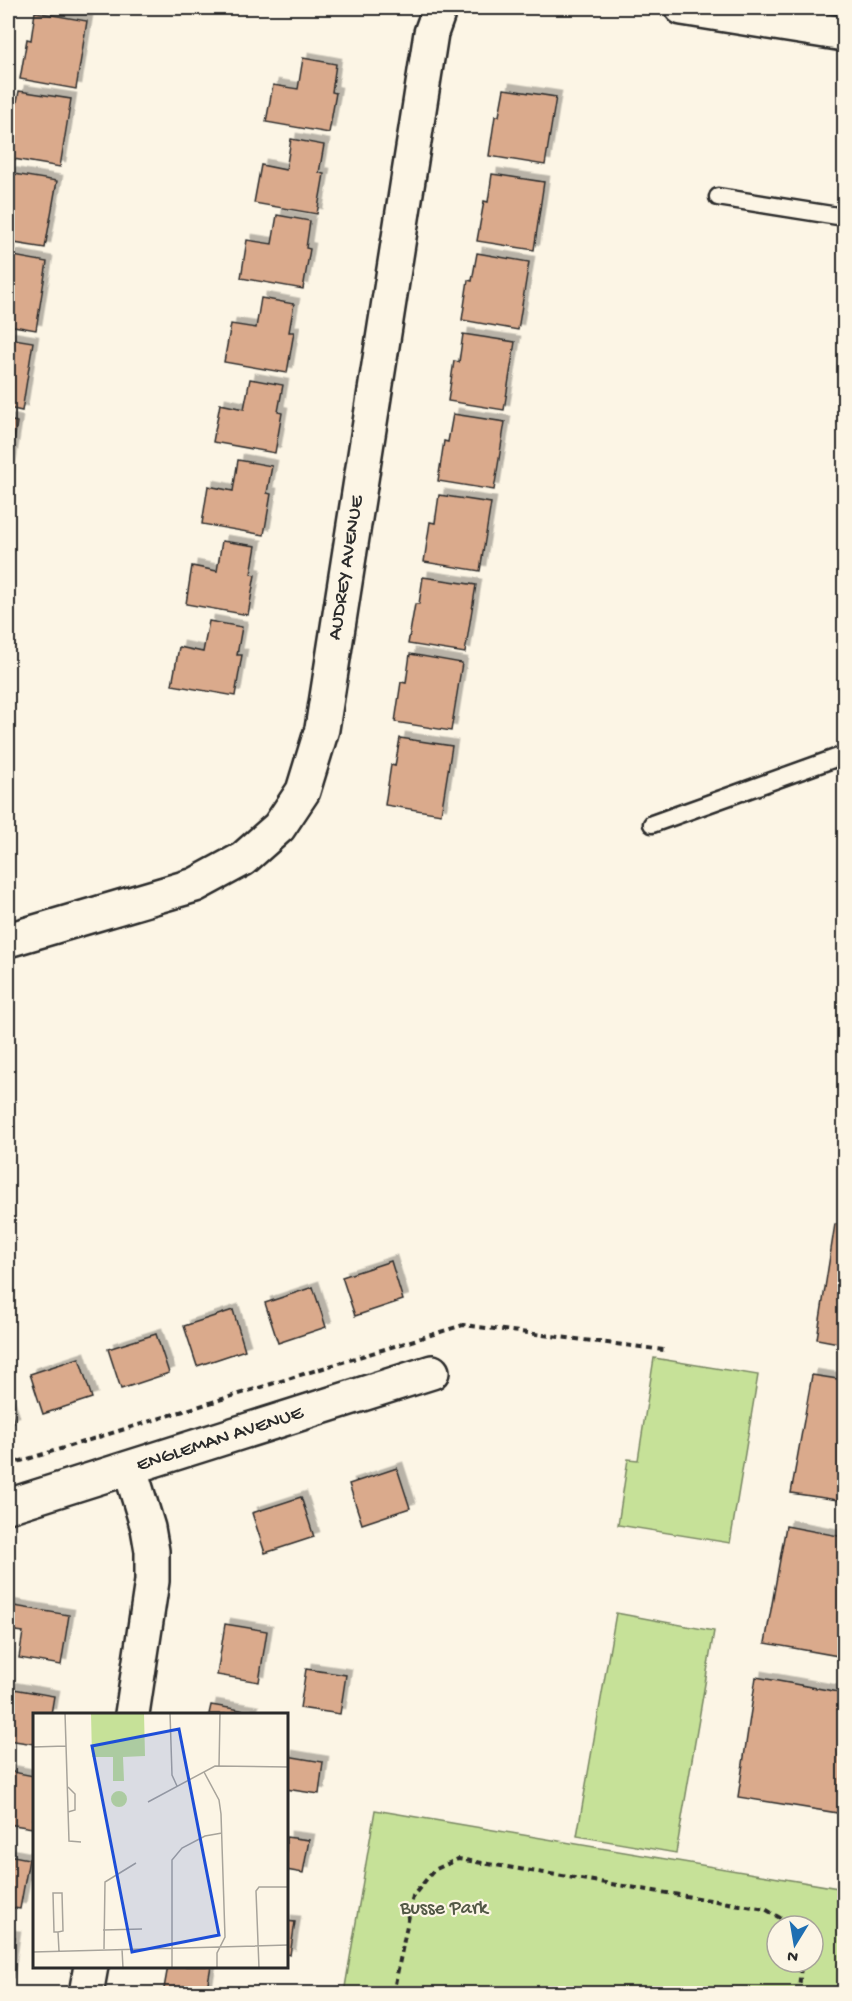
<svg xmlns="http://www.w3.org/2000/svg" width="852" height="2001" font-family="'Gochi Hand',sans-serif">
  <style>
    .green { fill: #c6e198; stroke: #788662; stroke-width: 1.5; fill-rule: evenodd }
    .building { fill: #daaa8c; stroke: #2b2b2b; stroke-width: 1.5; filter: url(#shadow) }
    .lines { fill: none; stroke-linecap: round; stroke-linejoin: round }
    .lane-casing { stroke: #2b2b2b; stroke-width: 21 }
    .street-casing { stroke: #2b2b2b; stroke-width: 38 }
    .secondary-casing { stroke: #2b2b2b; stroke-width: 38 }
    .path { stroke: #2b2b2b; stroke-width: 4; stroke-dasharray: 6 4.5; stroke-linecap: butt }
    .lane { stroke: #fcf5e5; stroke-width: 16 }
    .street { stroke: #fcf5e5; stroke-width: 33 }
    .secondary { stroke: #fcf5e5; stroke-width: 33 }
    .labels { text-anchor: middle; dominant-baseline: central; stroke-width: 4.5; stroke-linejoin: round; paint-order: stroke }
    .street-label { font-size: 20px; fill: #2b2b2b; stroke: #fcf5e5 }
    .park-label { font-size: 20px; fill: #525846; stroke: #fcf5e5 }
    .inset-road { fill: none; stroke: #a8a49b; stroke-width: 1.5 }
    .view { fill: #1d4ed8; fill-opacity: 0.15; stroke: #1d4ed8; stroke-width: 3 }
    .inset-edge { fill: none; stroke: #2b2b2b; stroke-width: 3 }
  </style>
  <defs>
    <filter id="shadow"><feDropShadow dx="5.5" dy="-5.5" stdDeviation="0" flood-color="#0004"/></filter>
  </defs>
  <rect width="100%" height="100%" fill="#fcf5e5"/>
  <filter id="ink" filterUnits="userSpaceOnUse"><feTurbulence type="fractalNoise" baseFrequency=".0167" numOctaves="2"/><feDisplacementMap in="SourceGraphic" scale="12" xChannelSelector="R" yChannelSelector="G"/><feConvolveMatrix kernelMatrix="1 2 1 2 8 2 1 2 1" color-interpolation-filters="sRGB"/></filter>
  <g filter="url(#ink)">
    <path class="green" d="M 654,1358 L 758,1375 L 730,1543 L 618,1525 L 628,1459 L 638,1460 Z
      M 616,1613 L 714,1631 L 676,1853 L 577,1836 Z
      M 375,1810 L 844,1889 L 844,1993 L 344,1993 ZM 777,1926 L 813,1926 L 813,1962 L 777,1962 Z"/>
    <path class="building" d="M 35,12 L 87,21 L 76,89 L 20,79 L 27,39 L 31,40 Z
      M 303,58 L 336,64 L 332,92 L 336,93 L 329,133 L 266,122 L 273,85 L 298,89 Z
      M 504,89 L 556,97 L 545,165 L 489,156 L 495,116 L 499,116 Z
      M 19,91 L 71,99 L 60,167 L 8,158 L 8,136 L 11,118 L 14,118 Z
      M 291,139 L 324,145 L 319,173 L 324,174 L 317,214 L 254,203 L 261,165 L 286,170 Z
      M 8,173 L 57,181 L 45,248 L 8,242 Z
      M 492,174 L 544,182 L 534,250 L 477,241 L 484,201 L 488,202 Z
      M 277,215 L 310,221 L 306,248 L 310,249 L 303,289 L 241,278 L 247,240 L 272,244 Z
      M 477,253 L 529,262 L 518,330 L 462,320 L 468,280 L 472,281 Z
      M 8,255 L 47,262 L 36,330 L 8,325 Z
      M 261,298 L 294,304 L 289,332 L 294,332 L 287,373 L 224,362 L 231,324 L 256,328 Z
      M 463,334 L 515,342 L 504,410 L 448,401 L 454,361 L 459,362 Z
      M 8,338 L 33,342 L 22,411 L 8,408 Z
      M 250,379 L 283,385 L 278,412 L 282,413 L 275,453 L 213,442 L 220,404 L 244,409 Z
      M 453,414 L 505,422 L 494,490 L 438,481 L 444,441 L 448,442 Z
      M 8,420 L 17,422 L 8,480 Z
      M 238,460 L 272,466 L 267,493 L 271,494 L 264,535 L 202,524 L 208,486 L 233,491 Z
      M 439,495 L 491,503 L 480,571 L 424,562 L 430,522 L 435,523 Z
      M 222,541 L 256,546 L 251,574 L 255,575 L 248,615 L 186,604 L 192,566 L 217,571 Z
      M 423,577 L 476,585 L 465,653 L 408,644 L 415,604 L 419,604 Z
      M 209,621 L 242,627 L 237,655 L 242,655 L 235,696 L 172,685 L 179,647 L 203,652 Z
      M 410,654 L 462,663 L 451,731 L 395,722 L 401,682 L 406,683 Z
      M 400,738 L 452,746 L 441,814 L 385,805 L 391,765 L 395,766 Z
      M 835,1224 L 844,1225 L 844,1344 L 817,1339 Z
      M 391,1261 L 403,1300 L 355,1316 L 342,1277 Z
      M 313,1287 L 326,1327 L 278,1343 L 265,1303 Z
      M 233,1310 L 245,1350 L 197,1366 L 184,1326 Z
      M 156,1334 L 169,1373 L 121,1389 L 108,1349 Z
      M 79,1358 L 92,1398 L 43,1414 L 30,1374 Z
      M 812,1375 L 844,1380 L 844,1501 L 791,1493 Z
      M 8,1403 L 14,1422 L 8,1424 Z
      M 397,1468 L 410,1508 L 362,1524 L 349,1484 Z
      M 301,1497 L 314,1537 L 265,1553 L 252,1513 Z
      M 786,1526 L 844,1537 L 844,1657 L 765,1643 Z
      M 8,1605 L 69,1615 L 61,1665 L 19,1658 L 23,1632 L 8,1630 Z
      M 225,1624 L 267,1631 L 259,1682 L 217,1675 Z
      M 306,1669 L 346,1675 L 340,1714 L 300,1708 Z
      M 756,1677 L 844,1693 L 844,1814 L 738,1797 Z
      M 8,1688 L 54,1696 L 51,1714 L 34,1714 L 34,1744 L 8,1740 Z
      M 211,1705 L 253,1712 L 252,1714 L 209,1714 Z
      M 287,1756 L 323,1762 L 319,1794 L 286,1789 Z
      M 8,1771 L 34,1776 L 34,1815 L 32,1828 L 8,1824 Z
      M 286,1837 L 309,1840 L 303,1873 L 286,1870 Z
      M 8,1855 L 29,1859 L 20,1909 L 8,1907 Z
      M 286,1921 L 295,1922 L 290,1955 L 286,1954 Z
      M 8,1936 L 15,1937 L 8,1984 Z
      M 168,1966 L 211,1966 L 206,1994 L 163,1994 Z"/>
    <g class="lines">
      <g class="lane-casing">
        <path id="lane" d="M 718,197 L 844,217
          M 652,824 L 844,755"/>
      </g>
      <g class="street-casing">
        <path id="street" d="M 8,940 L 195,885 L 243,859 L 279,827 L 303,791 L 322,729 L 431,33 L 440,8
          M 130,1469 L 148,1528 L 152,1551 L 152,1581 L 132,1714
          M 8,1506 L 432,1372
          M 86,1994 L 91,1966"/>
      </g>
      <g class="secondary-casing">
        <path id="secondary" d="M 682,8 L 844,34"/>
      </g>
      <path class="path" d="M 8,1465 L 463,1325 L 664,1350
        M 393,1994 L 413,1896 L 434,1870 L 458,1859 L 765,1909 L 787,1922 L 790,1926
        M 799,1994 L 801,1962"/>
      <use href="#lane" class="lane"/>
      <use href="#street" class="street"/>
      <use href="#secondary" class="secondary"/>
    </g>
  </g>
  <g class="labels">
    <g class="street-label">
      <text transform="translate(347 568) rotate(-81)">AUDREY AVENUE</text>
      <text transform="translate(220 1440) rotate(-18)">ENGLEMAN AVENUE</text>
    </g>
    <g class="park-label">
      <text x="444" y="1909">Busse Park</text>
    </g>
  </g>
  <g transform="translate(33 1713)">
    <rect width="255" height="255" fill="#fcf5e5"/>
    <path d="M 58,0 L 111,0 L 112,43 L 90,44 L 91,68 L 80,68 L 80,44 L 59,44 ZM78 86a8 8 0 1 1 16 0a8 8 0 1 1-16 0Z" fill="#c6e198"/>
    <path class="inset-road" d="M 32,0 L 36,128 L 48,129M 137,0 L 139,62 L 144,73M 0,34 L 33,33M 186,53 L 187,0M 171,59 L 186,87 L 188,101 L 192,224 L 184,240 L 184,255M 35,74 L 42,81 L 42,97 L 35,99M 115,89 L 182,53 L 255,54M 70,217 L 109,216M 25,219 L 30,218 L 29,180 L 20,180 L 21,219 L 25,219 L 26,238M 71,236 L 72,169 L 103,150M 89,236 L 90,255M 0,239 L 255,232M 139,255 L 139,147 L 149,135 L 172,123 L 189,120M 226,255 L 223,178 L 226,174 L 255,174"/>
    <path class="view" d="M 146,16 L 186,222 L 99,239 L 59,33 Z"/>
    <rect width="255" height="255" class="inset-edge"/>
  </g>
  <rect width="852" height="2001" fill="none" stroke="#fcf5e5" stroke-width="30"/>
  <rect x="15" y="15" width="822" height="1971" fill="none" stroke="#2b2b2b" stroke-width="2" filter="url(#ink)"/>
  <g transform="translate(795 1944) rotate(191)"><circle r="28" fill="#fcf5e5" stroke="#a8a49b" stroke-width="1.5"/>
  <path d="M0-4.5L10 22L0 15L-10 22Z" fill="#1f6fb2"/>
  <text y="-9" font-size="16" font-weight="bold" text-anchor="middle" fill="#2b2b2b">N</text>
  </g>
</svg>
